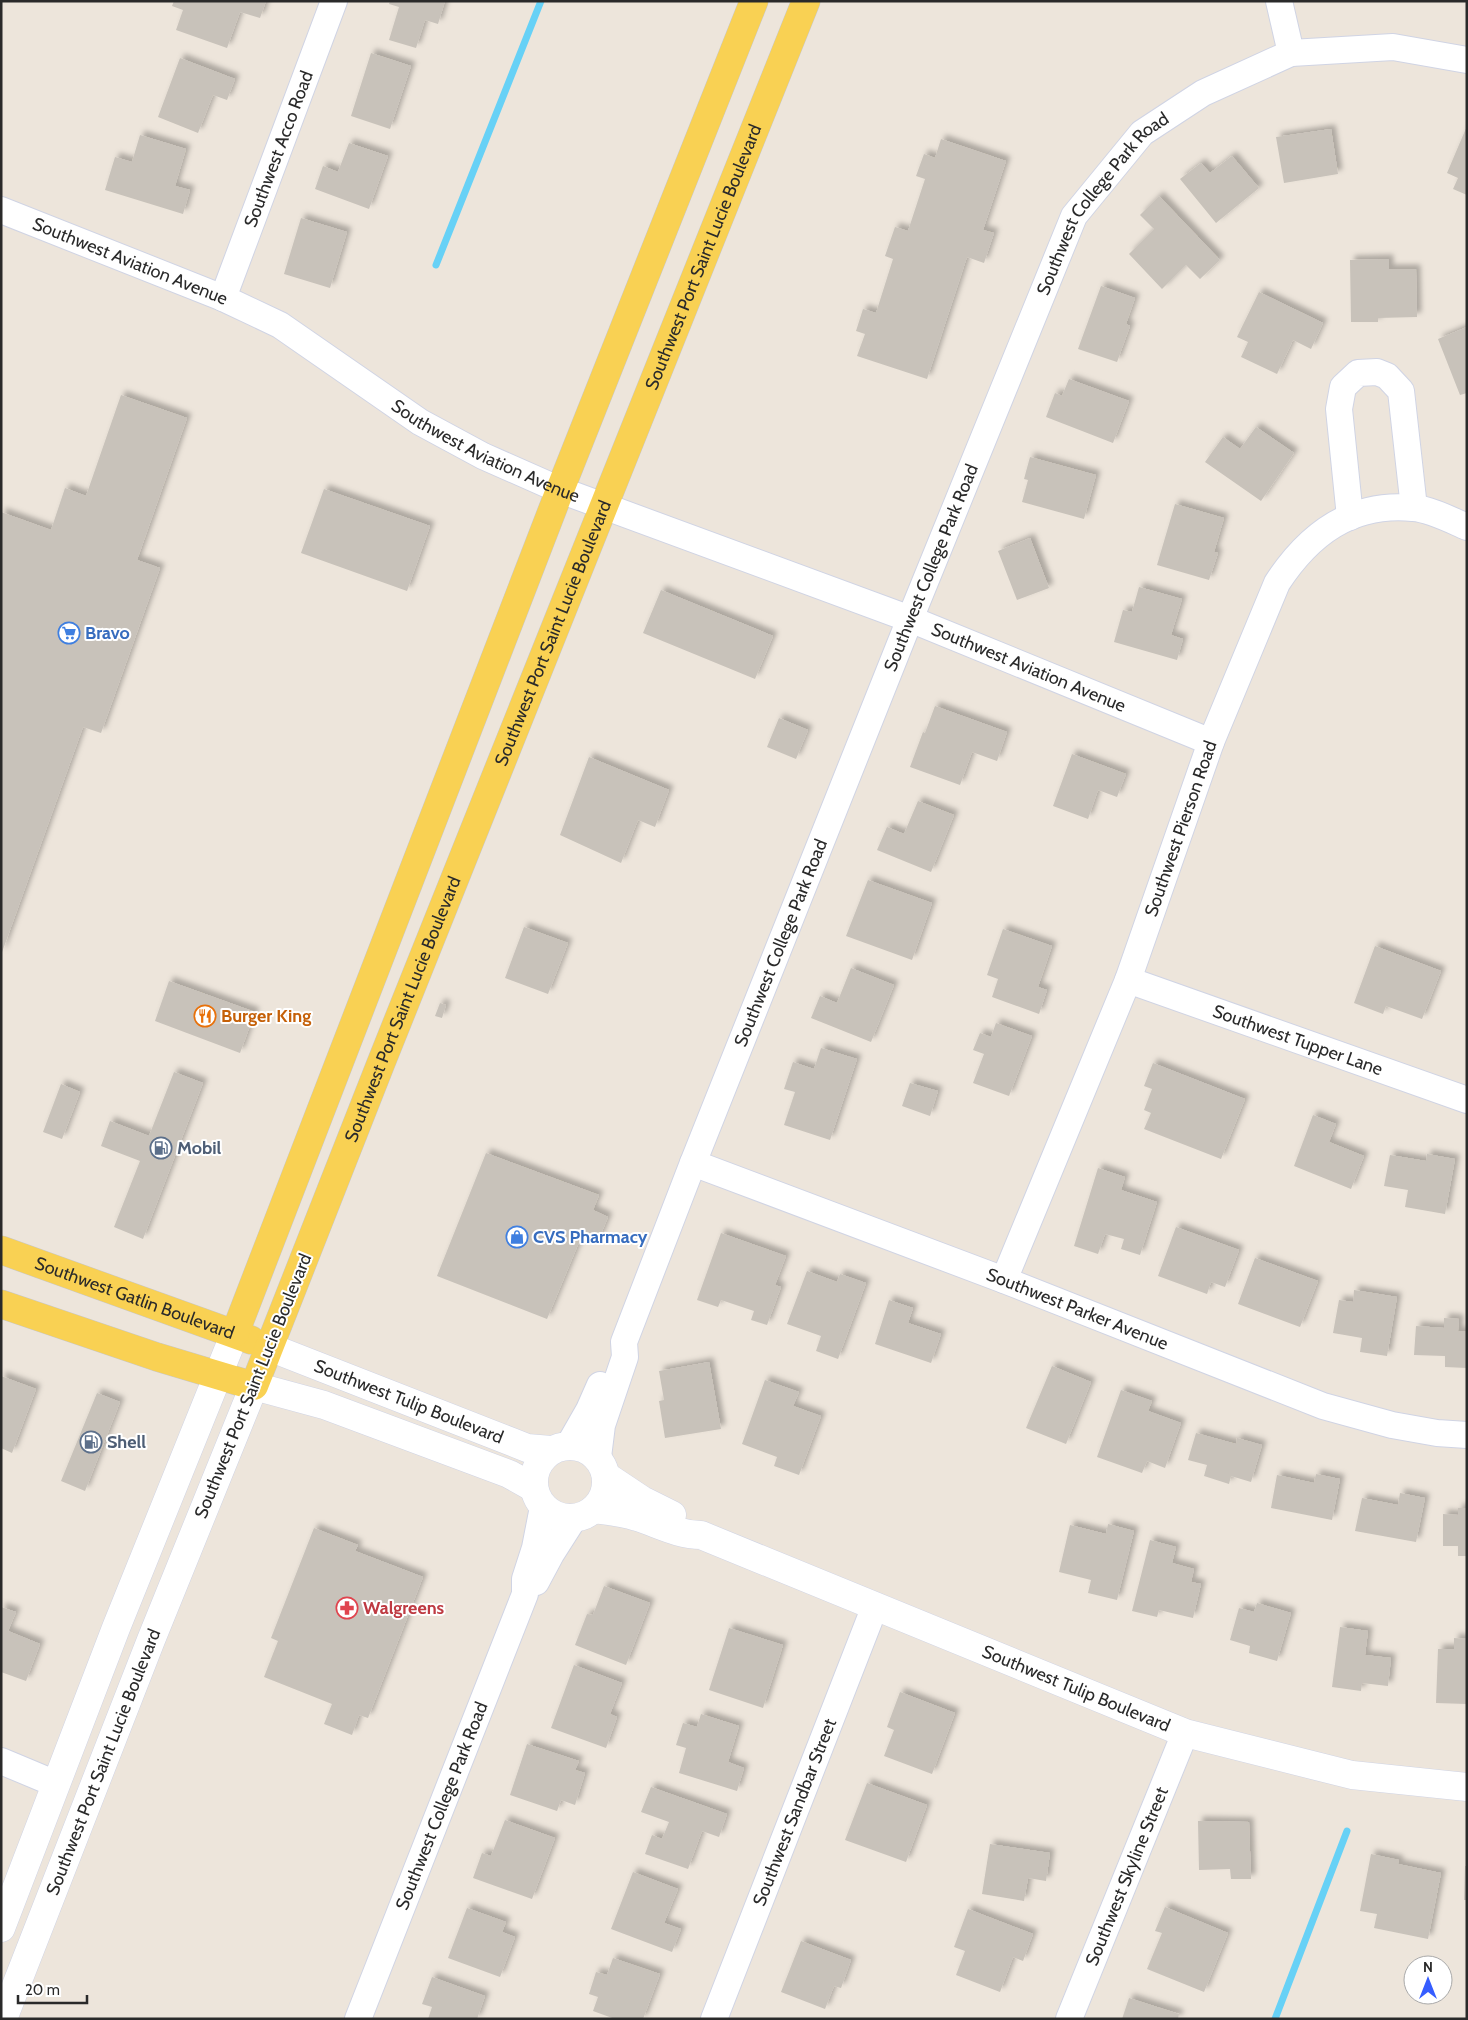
<svg xmlns="http://www.w3.org/2000/svg" width="1468" height="2020" font-family="Cabin,sans-serif">
  <style>
    .lines { fill: none; stroke-linecap: round; stroke-linejoin: round }
    .stream { stroke: #67d1f6; stroke-width: 7 }
    .building { fill: #c8c2ba; filter: url(#shadow) }
    .minor-casing { stroke: #d0d4e4; stroke-width: 28 }
    .tertiary-casing { stroke: #d0d4e4; stroke-width: 29 }
    .secondary-casing { stroke: #d0d4e4; stroke-width: 29 }
    .primary-casing { stroke: #c8c8c8; stroke-width: 29 }
    .minor { stroke: #fff; stroke-width: 26 }
    .tertiary { stroke: #fff; stroke-width: 28 }
    .secondary { stroke: #fff; stroke-width: 28 }
    .primary { stroke: #f9d153; stroke-width: 28 }
    .labels { text-anchor: middle; dominant-baseline: central; stroke-width: 4; stroke-linejoin: round; paint-order: stroke }
    .street-label { font-size: 18px; fill: #2a2a2a; stroke: #fff }
    .shop-label { font-size: 18px; font-weight: bold; fill: #366cbe; stroke: #fff; text-anchor: start }
    .food-label { font-size: 18px; font-weight: bold; fill: #c56008; stroke: #fff; text-anchor: start }
    .service-label { font-size: 18px; font-weight: bold; fill: #4e5e75; stroke: #fff; text-anchor: start }
    .health-label { font-size: 18px; font-weight: bold; fill: #be3a42; stroke: #fff; text-anchor: start }
  </style>
  <defs>
    <filter id="shadow"><feDropShadow dx="4.5" dy="-4.5" stdDeviation="2.5" flood-color="#0004"/></filter>
  </defs>
  <rect width="100%" height="100%" fill="#ede5db"/>
  <g class="lines">
    <path class="stream" d="M 436,265 L 541,1
      M 1275,2019 L 1347,1831"/>
  </g>
  <path class="building" d="M 174,1 L 266,1 L 260,18 L 240,12 L 227,48 L 176,30 L 183,10 L 172,6 Z
    M 390,1 L 445,1 L 438,24 L 425,20 L 416,48 L 389,40 L 399,7 L 389,4 Z
    M 371,53 L 411,66 L 390,129 L 351,116 Z
    M 180,58 L 235,79 L 227,100 L 213,95 L 198,133 L 158,117 Z
    M 1467,126 L 1467,195 L 1453,189 L 1458,178 L 1447,173 Z
    M 1331,129 L 1338,174 L 1284,183 L 1276,137 Z
    M 140,135 L 186,149 L 175,186 L 190,190 L 183,214 L 105,190 L 115,157 L 132,162 Z
    M 941,139 L 1006,161 L 983,230 L 994,233 L 984,263 L 967,257 L 927,379 L 857,356 L 865,334 L 856,331 L 863,309 L 876,313 L 893,259 L 885,256 L 895,227 L 908,231 L 925,179 L 916,176 L 924,154 L 935,158 Z
    M 349,143 L 388,156 L 369,209 L 315,189 L 323,166 L 338,172 Z
    M 1232,156 L 1259,188 L 1216,223 L 1180,179 L 1201,163 L 1210,173 Z
    M 1159,196 L 1220,260 L 1200,279 L 1186,265 L 1162,289 L 1129,254 L 1154,229 L 1140,215 Z
    M 301,218 L 347,232 L 330,288 L 284,274 Z
    M 1389,259 L 1389,269 L 1416,269 L 1417,317 L 1378,318 L 1378,322 L 1351,322 L 1350,260 Z
    M 1101,286 L 1135,298 L 1126,324 L 1130,326 L 1117,362 L 1078,349 Z
    M 1259,292 L 1323,323 L 1311,349 L 1293,340 L 1277,374 L 1241,357 L 1248,342 L 1237,337 Z
    M 1467,327 L 1467,393 L 1460,395 L 1438,339 Z
    M 1069,379 L 1129,401 L 1113,443 L 1046,417 L 1055,393 L 1062,396 Z
    M 121,395 L 187,418 L 137,560 L 160,568 L 101,733 L 83,727 L 1,955 L 1,512 L 51,530 L 65,488 L 86,496 Z
    M 1256,427 L 1294,453 L 1261,501 L 1205,462 L 1223,437 L 1240,449 Z
    M 1030,457 L 1096,475 L 1084,519 L 1022,502 L 1028,480 L 1024,479 Z
    M 324,489 L 430,526 L 407,591 L 301,553 Z
    M 1175,504 L 1224,518 L 1214,552 L 1218,553 L 1209,580 L 1157,565 Z
    M 1030,538 L 1049,588 L 1017,600 L 998,551 Z
    M 1139,587 L 1182,599 L 1171,635 L 1183,639 L 1177,660 L 1114,642 L 1123,610 L 1132,612 Z
    M 661,590 L 773,636 L 755,679 L 643,633 Z
    M 935,706 L 1007,732 L 997,761 L 972,752 L 960,785 L 910,767 L 923,732 L 925,733 Z
    M 779,718 L 808,730 L 796,759 L 767,747 Z
    M 1072,754 L 1126,774 L 1117,797 L 1098,790 L 1088,819 L 1053,806 Z
    M 589,757 L 669,790 L 655,827 L 638,820 L 621,863 L 560,835 Z
    M 918,801 L 954,815 L 931,872 L 877,850 L 887,827 L 904,834 Z
    M 868,880 L 932,903 L 912,960 L 846,936 Z
    M 524,927 L 568,943 L 548,994 L 505,978 Z
    M 1003,929 L 1052,946 L 1038,987 L 1047,990 L 1039,1014 L 992,997 L 998,979 L 987,975 Z
    M 1375,946 L 1441,971 L 1422,1019 L 1386,1006 L 1383,1014 L 1354,1003 Z
    M 851,968 L 894,985 L 871,1042 L 811,1018 L 820,996 L 837,1003 Z
    M 169,981 L 255,1012 L 240,1053 L 155,1021 Z
    M 440,1003 L 446,1005 L 442,1018 L 435,1016 Z
    M 996,1023 L 1032,1036 L 1009,1096 L 973,1083 L 984,1054 L 973,1050 L 980,1033 L 991,1037 Z
    M 821,1048 L 857,1059 L 830,1140 L 784,1125 L 795,1092 L 784,1089 L 793,1062 L 814,1069 Z
    M 1153,1063 L 1245,1099 L 1221,1159 L 1144,1129 L 1151,1113 L 1144,1110 L 1152,1089 L 1144,1086 Z
    M 174,1072 L 203,1083 L 143,1239 L 114,1227 L 140,1161 L 101,1146 L 110,1121 L 149,1136 Z
    M 910,1083 L 938,1091 L 930,1116 L 902,1106 Z
    M 61,1084 L 80,1092 L 62,1139 L 43,1132 Z
    M 1313,1115 L 1336,1124 L 1329,1142 L 1364,1156 L 1351,1189 L 1294,1166 Z
    M 486,1153 L 599,1195 L 593,1210 L 608,1217 L 598,1241 L 582,1235 L 547,1319 L 437,1276 Z
    M 1427,1154 L 1455,1159 L 1445,1214 L 1405,1207 L 1408,1190 L 1384,1186 L 1390,1155 L 1426,1161 Z
    M 1098,1168 L 1125,1177 L 1121,1190 L 1157,1202 L 1140,1255 L 1121,1249 L 1124,1239 L 1105,1234 L 1098,1254 L 1074,1246 Z
    M 1176,1227 L 1239,1250 L 1225,1287 L 1211,1282 L 1207,1294 L 1158,1276 Z
    M 721,1233 L 786,1256 L 775,1285 L 781,1287 L 767,1325 L 751,1320 L 754,1311 L 721,1300 L 718,1307 L 697,1300 Z
    M 1255,1258 L 1318,1281 L 1300,1327 L 1238,1304 Z
    M 807,1271 L 837,1282 L 840,1274 L 866,1283 L 838,1359 L 816,1351 L 821,1336 L 787,1324 Z
    M 1354,1290 L 1397,1297 L 1387,1356 L 1360,1352 L 1362,1338 L 1333,1333 L 1339,1300 L 1353,1302 Z
    M 889,1300 L 913,1308 L 908,1323 L 941,1334 L 931,1363 L 875,1344 Z
    M 1444,1318 L 1459,1319 L 1458,1331 L 1467,1332 L 1467,1368 L 1445,1367 L 1445,1356 L 1414,1355 L 1416,1326 L 1444,1328 Z
    M 709,1362 L 721,1429 L 665,1438 L 659,1401 L 664,1400 L 659,1371 Z
    M 1052,1366 L 1091,1382 L 1066,1444 L 1026,1428 Z
    M 1,1376 L 36,1389 L 12,1453 L 1,1448 Z
    M 765,1380 L 799,1392 L 793,1406 L 821,1416 L 799,1475 L 774,1466 L 777,1457 L 742,1444 Z
    M 1121,1390 L 1152,1401 L 1148,1411 L 1181,1423 L 1165,1468 L 1147,1461 L 1142,1473 L 1097,1457 Z
    M 97,1393 L 120,1402 L 85,1491 L 61,1481 Z
    M 1196,1433 L 1236,1444 L 1237,1438 L 1262,1445 L 1251,1482 L 1231,1476 L 1229,1484 L 1204,1476 L 1207,1465 L 1188,1460 Z
    M 1316,1474 L 1340,1479 L 1332,1520 L 1271,1508 L 1277,1475 L 1314,1483 Z
    M 1400,1493 L 1425,1498 L 1416,1542 L 1355,1531 L 1362,1498 L 1398,1505 Z
    M 1458,1508 L 1467,1508 L 1467,1556 L 1458,1556 L 1458,1546 L 1443,1546 L 1443,1514 L 1458,1515 Z
    M 1108,1524 L 1134,1531 L 1117,1600 L 1088,1593 L 1091,1580 L 1059,1572 L 1070,1525 L 1106,1534 Z
    M 314,1528 L 358,1545 L 355,1551 L 423,1577 L 368,1718 L 359,1715 L 352,1735 L 324,1724 L 332,1704 L 264,1677 L 278,1641 L 271,1638 Z
    M 1150,1540 L 1176,1547 L 1172,1563 L 1194,1569 L 1191,1582 L 1201,1584 L 1193,1618 L 1159,1610 L 1157,1617 L 1132,1611 Z
    M 604,1586 L 650,1603 L 626,1665 L 575,1645 L 587,1614 L 593,1615 Z
    M 1257,1603 L 1291,1613 L 1277,1661 L 1249,1653 L 1250,1646 L 1230,1640 L 1239,1608 L 1254,1612 Z
    M 1,1607 L 16,1612 L 8,1631 L 40,1644 L 26,1681 L 1,1672 Z
    M 1340,1627 L 1368,1631 L 1365,1655 L 1391,1658 L 1388,1686 L 1362,1683 L 1361,1691 L 1332,1687 Z
    M 729,1628 L 783,1645 L 763,1708 L 709,1690 Z
    M 1454,1638 L 1467,1639 L 1467,1704 L 1436,1703 L 1438,1649 L 1454,1649 Z
    M 574,1665 L 622,1683 L 610,1714 L 617,1717 L 606,1748 L 551,1728 Z
    M 900,1692 L 955,1713 L 932,1774 L 884,1756 L 894,1730 L 887,1727 Z
    M 701,1714 L 739,1726 L 728,1762 L 744,1768 L 737,1791 L 679,1773 L 686,1748 L 676,1745 L 683,1723 L 697,1727 Z
    M 527,1744 L 579,1761 L 575,1770 L 585,1773 L 575,1805 L 561,1800 L 557,1811 L 510,1795 Z
    M 867,1783 L 927,1805 L 906,1862 L 845,1840 Z
    M 651,1787 L 727,1814 L 719,1837 L 702,1831 L 688,1869 L 645,1854 L 652,1835 L 662,1839 L 669,1822 L 641,1812 Z
    M 505,1820 L 555,1838 L 532,1899 L 473,1878 L 482,1853 L 491,1856 Z
    M 1198,1821 L 1249,1822 L 1251,1879 L 1231,1879 L 1230,1869 L 1199,1870 Z
    M 990,1844 L 1050,1853 L 1046,1881 L 1028,1878 L 1024,1901 L 982,1894 Z
    M 1371,1854 L 1399,1860 L 1398,1864 L 1441,1873 L 1428,1939 L 1374,1928 L 1377,1914 L 1360,1911 Z
    M 1465,1866 L 1467,1866 L 1467,1900 L 1464,1900 Z
    M 633,1872 L 678,1889 L 664,1923 L 681,1929 L 672,1952 L 611,1929 Z
    M 1165,1907 L 1228,1933 L 1204,1992 L 1147,1969 L 1162,1933 L 1155,1931 Z
    M 467,1908 L 506,1922 L 502,1932 L 515,1937 L 500,1977 L 448,1958 Z
    M 968,1909 L 1033,1934 L 1023,1961 L 1013,1957 L 1000,1992 L 956,1975 L 965,1951 L 954,1947 Z
    M 801,1941 L 851,1960 L 841,1988 L 834,1986 L 825,2009 L 781,1992 Z
    M 613,1958 L 660,1974 L 643,2019 L 615,2019 L 593,2011 L 598,1997 L 589,1994 L 596,1972 L 607,1975 Z
    M 432,1977 L 485,1996 L 477,2019 L 428,2019 L 432,2007 L 422,2004 Z
    M 1129,1998 L 1179,2014 L 1178,2019 L 1122,2019 Z"/>
  <g class="lines">
    <g class="minor-casing">
      <g id="minor">
        <path d="M 1279,1 L 1291,53"/>
        <path id="s1" d="M 1,210 L 223,298 L 280,325 L 420,422 L 483,456 L 560,490 L 910,619 L 1211,742"/>
        <path id="s2" d="M 223,298 L 334,1"/>
        <path d="M 1350,517 L 1339,409 L 1343,387 L 1358,373 L 1377,372 L 1387,376 L 1401,391 L 1414,508"/>
        <path id="s3" d="M 1128,980 L 1467,1100"/>
        <path id="s4" d="M 693,1163 L 1004,1280 L 1323,1406 L 1392,1425 L 1437,1433 L 1467,1435"/>
        <path id="s5" d="M 1004,1280 L 1128,980 L 1211,742 L 1277,583 C 1309,534 1351,502 1413,508 C 1430,509 1451,520 1467,527"/>
        <path d="M 569,1445 L 589,1410 L 600,1385"/>
        <path id="s6" d="M 598,1457 L 602,1425 L 625,1357 L 624,1342 L 693,1163 L 910,619 L 1074,216 L 1142,133 L 1203,93 L 1291,53 L 1393,47 L 1467,60"/>
        <path d="M 536,1582 L 551,1554 L 574,1518"/>
        <path d="M 1,1761 L 56,1784"/>
        <path id="s7" d="M 358,2019 L 525,1594 L 525,1579 L 535,1548 L 543,1507"/>
        <path id="s8" d="M 714,2019 L 875,1606"/>
        <path id="s9" d="M 1069,2019 L 1185,1733"/>
      </g>
    </g>
    <g class="tertiary-casing">
      <g id="tertiary">
        <path id="s10" d="M 269,1347 L 512,1442 L 527,1448 L 551,1450"/>
        <path d="M 254,1386 L 324,1405 L 509,1474 L 534,1488"/>
        <circle cx="570" cy="1482" r="36"/>
        <path d="M 606,1476 L 642,1500 L 672,1515"/>
        <path id="s11" d="M 594,1509 C 609,1511 623,1512 637,1517 C 659,1524 678,1535 701,1535 L 1185,1733 L 1352,1775 L 1467,1787"/>
      </g>
    </g>
    <g class="secondary-casing">
      <g id="secondary">
        <path d="M 1,1928 L 116,1628 L 235,1333"/>
        <path id="s12" d="M 3,2019 L 151,1640 L 254,1386"/>
      </g>
    </g>
    <g class="primary-casing">
      <g id="primary">
        <path id="s13" d="M 1,1250 L 251,1340"/>
        <path id="s14" d="M 1,1304 L 157,1357 L 254,1386 L 381,1063 L 806,1"/>
        <path d="M 235,1333 L 560,490 L 754,1"/>
      </g>
    </g>
    <use href="#minor" class="minor"/>
    <use href="#tertiary" class="tertiary"/>
    <use href="#secondary" class="secondary"/>
    <use href="#primary" class="primary"/>
  </g>
  <defs>
    <g id="supermarket-ring" transform="scale(1.125)"><circle r="9.5" fill="#fff" stroke="#3f7fe0" stroke-width="1.5"/><path d="M-6-5.5h2.5l.6 2H6L4.5 2H-2.5L-4.4-4H-6ZM-1.5 3.2a1.3 1.3 0 1 0 .1 0ZM3 3.2a1.3 1.3 0 1 0 .1 0Z" fill="#3f7fe0"/></g>
    <g id="restaurant-ring" transform="scale(1.125)"><circle r="9.5" fill="#fff" stroke="#e8710a" stroke-width="1.5"/><path d="M-5-6h1v4h1v-4h1v4h1v-4h1v5L-1.5 .5V6h-2V.5L-5-1ZM5-6V6H3V1.5H1.5Q1.5-4 5-6Z" fill="#e8710a"/></g>
    <g id="fuel-ring" transform="scale(1.125)"><circle r="9.5" fill="#fff" stroke="#5c6f8a" stroke-width="1.5"/><path d="M-5.5-6h7V0h2V4h1.3V-2.5L3-4.5l.8-.8L6-3V5H2.5V1h-1V6h-7ZM-4.2-4.7v3.2H.2V-4.7Z" fill="#5c6f8a"/></g>
    <g id="shop-ring" transform="scale(1.125)"><circle r="9.5" fill="#fff" stroke="#3f7fe0" stroke-width="1.5"/><path d="M-5-2.5h2.3a2.7 3.5 0 0 1 5.4 0H5L5.5 6h-11ZM-1.5-2.5h3a1.5 2.3 0 0 0-3 0Z" fill="#3f7fe0"/></g>
    <g id="pharmacy-ring" transform="scale(1.125)"><circle r="9.5" fill="#fff" stroke="#e0444e" stroke-width="1.5"/><path d="M-2-6h4v4h4v4h-4v4h-4v-4h-4v-4h4Z" fill="#e0444e"/></g>
  </defs>
  <g fill-rule="evenodd">
    <use href="#supermarket-ring" x="69" y="633"/>
    <use href="#restaurant-ring" x="205" y="1016"/>
    <use href="#fuel-ring" x="161" y="1148"/>
    <use href="#shop-ring" x="517" y="1237"/>
    <use href="#fuel-ring" x="91" y="1442"/>
    <use href="#pharmacy-ring" x="347" y="1608"/>
  </g>
  <g class="labels">
    <g class="street-label">
      <text stroke="none"><textPath href="#s2" startOffset="159">Southwest Acco Road</textPath></text>
      <text stroke="none"><textPath href="#s6" startOffset="1358">Southwest College Park Road</textPath></text>
      <text stroke="none"><textPath href="#s14" startOffset="1481">Southwest Port Saint Lucie Boulevard</textPath></text>
      <text stroke="none"><textPath href="#s1" startOffset="139">Southwest Aviation Avenue</textPath></text>
      <text stroke="none"><textPath href="#s1" startOffset="544">Southwest Aviation Avenue</textPath></text>
      <text stroke="none"><textPath href="#s6" startOffset="952">Southwest College Park Road</textPath></text>
      <text stroke="none"><textPath href="#s14" startOffset="1076">Southwest Port Saint Lucie Boulevard</textPath></text>
      <text stroke="none"><textPath href="#s1" startOffset="1129">Southwest Aviation Avenue</textPath></text>
      <text stroke="none"><textPath href="#s5" startOffset="485">Southwest Pierson Road</textPath></text>
      <text stroke="none"><textPath href="#s6" startOffset="548">Southwest College Park Road</textPath></text>
      <text stroke="none"><textPath href="#s14" startOffset="671">Southwest Port Saint Lucie Boulevard</textPath></text>
      <text stroke="none"><textPath href="#s3" startOffset="180">Southwest Tupper Lane</textPath></text>
      <text stroke="none"><textPath href="#s13" startOffset="142">Southwest Gatlin Boulevard</textPath></text>
      <text stroke="none"><textPath href="#s4" startOffset="411">Southwest Parker Avenue</textPath></text>
      <text transform="translate(253 1386) rotate(-68)">Southwest Port Saint Lucie Boulevard</text>
      <text stroke="none"><textPath href="#s10" startOffset="150">Southwest Tulip Boulevard</textPath></text>
      <text stroke="none"><textPath href="#s11" startOffset="516">Southwest Tulip Boulevard</textPath></text>
      <text stroke="none"><textPath href="#s12" startOffset="276">Southwest Port Saint Lucie Boulevard</textPath></text>
      <text stroke="none"><textPath href="#s7" startOffset="229">Southwest College Park Road</textPath></text>
      <text stroke="none"><textPath href="#s8" startOffset="222">Southwest Sandbar Street</textPath></text>
      <text stroke="none"><textPath href="#s9" startOffset="154">Southwest Skyline Street</textPath></text>
    </g>
    <g class="shop-label">
      <text x="85" y="633">Bravo</text>
      <text x="533" y="1237">CVS Pharmacy</text>
    </g>
    <g class="food-label">
      <text x="221" y="1016">Burger King</text>
    </g>
    <g class="service-label">
      <text x="177" y="1148">Mobil</text>
      <text x="107" y="1442">Shell</text>
    </g>
    <g class="health-label">
      <text x="363" y="1608">Walgreens</text>
    </g>
  </g>
  <rect width="1468" height="2020" fill="none" stroke="#2a2a2a" stroke-width="5"/>
  <g transform="translate(1428 1980)"><circle r="24" fill="#ffffff" stroke="#aaaaaa"/>
  <path d="M0-4L9 19L0 12L-9 19Z" fill="#365dff"/>
  <text y="-8" font-size="14" font-weight="bold" text-anchor="middle" fill="#2a2a2a">N</text>
  </g>
  <path d="M18 1995v8h69v-8" fill="none" stroke="#2a2a2a" stroke-width="2.5"/>
  <text x="25" y="1995" font-size="15" fill="#2a2a2a" stroke="#ffffff" stroke-width="4" paint-order="stroke">20 m</text>
</svg>
